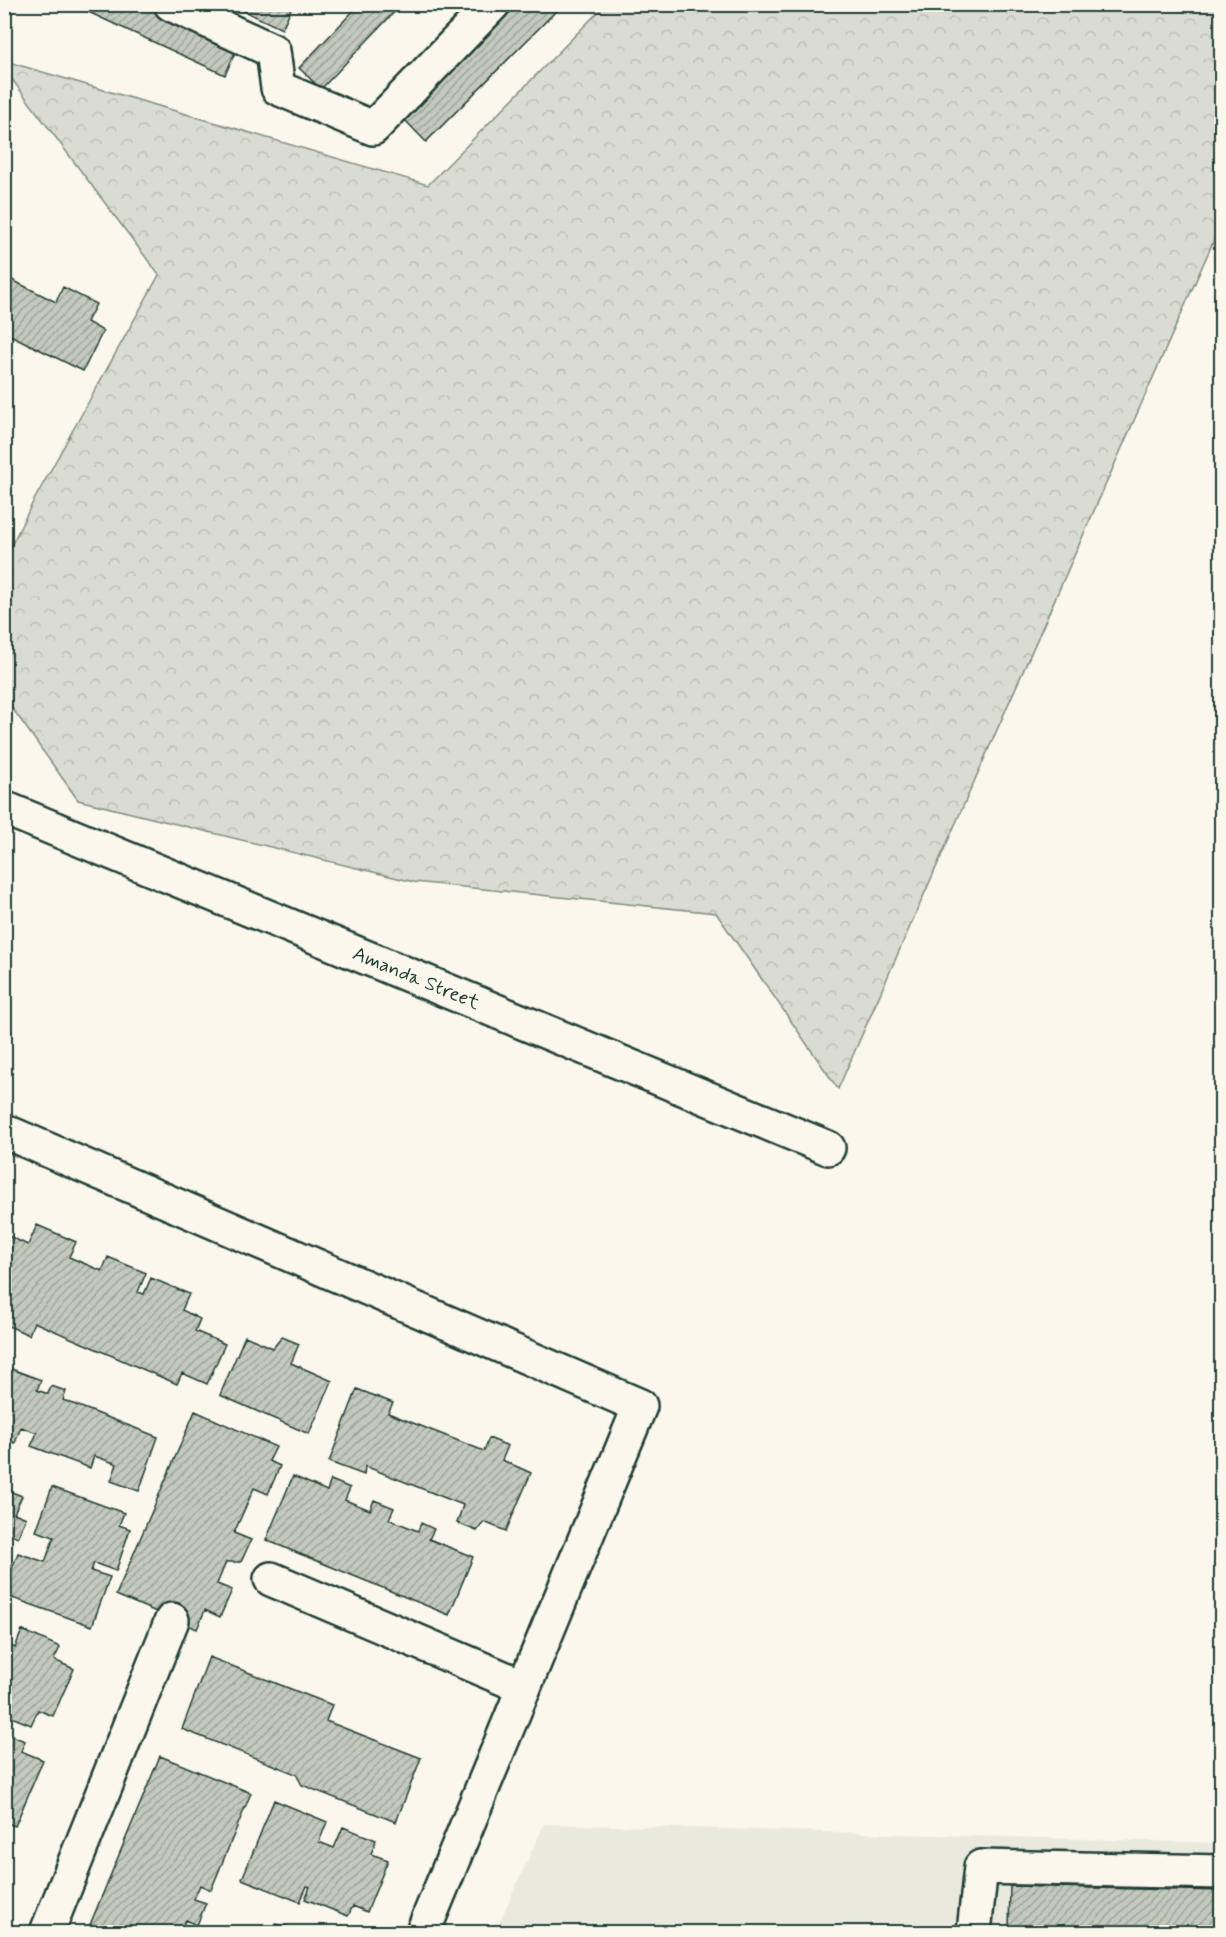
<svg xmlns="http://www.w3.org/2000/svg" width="1226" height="1937" font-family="Mynerve,sans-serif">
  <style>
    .built { fill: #eae9de }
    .forest { fill: url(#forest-crowns); stroke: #7d8c82; stroke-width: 1.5 }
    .building { fill: url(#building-hatch); stroke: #1f3d34; stroke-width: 1.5 }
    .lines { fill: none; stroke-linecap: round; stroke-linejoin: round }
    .minor-casing { stroke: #1f3d34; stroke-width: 38 }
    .minor { stroke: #fbf7ec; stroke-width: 33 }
    .labels { text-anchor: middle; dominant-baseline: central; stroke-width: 4.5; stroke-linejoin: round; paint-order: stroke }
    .street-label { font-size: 20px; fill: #1f3d34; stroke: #fbf7ec }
  </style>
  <defs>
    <pattern id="forest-crowns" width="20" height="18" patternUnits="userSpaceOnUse" patternTransform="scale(1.5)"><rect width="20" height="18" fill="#dbdcd1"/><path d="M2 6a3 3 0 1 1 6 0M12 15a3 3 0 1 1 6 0" fill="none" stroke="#bcbeb4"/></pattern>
    <pattern id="building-hatch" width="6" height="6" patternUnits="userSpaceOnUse" patternTransform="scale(1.5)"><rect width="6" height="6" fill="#c4c9be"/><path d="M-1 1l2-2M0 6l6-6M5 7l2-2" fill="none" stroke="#9fa49b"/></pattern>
  </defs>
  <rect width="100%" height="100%" fill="#fbf7ec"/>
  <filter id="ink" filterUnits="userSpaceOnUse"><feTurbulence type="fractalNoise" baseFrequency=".0167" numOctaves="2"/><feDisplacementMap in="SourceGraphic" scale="12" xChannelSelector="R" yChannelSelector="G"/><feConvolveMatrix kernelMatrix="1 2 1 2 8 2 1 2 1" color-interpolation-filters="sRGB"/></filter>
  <g filter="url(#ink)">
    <path class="built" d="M 544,1824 L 1221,1843 L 1221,1932 L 495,1932 Z"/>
    <path class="forest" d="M 605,5 L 1221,5 L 1221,224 L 838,1089 L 716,913 L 414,882 L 78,800 L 5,698 L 5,558 L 33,502 L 159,275 L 5,70 L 5,61 L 428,185 Z"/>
    <path class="building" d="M 71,4 L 148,4 L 238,46 L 225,75 Z
      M 229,4 L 293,4 L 282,29 Z
      M 360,4 L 402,4 L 321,89 L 299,68 Z
      M 518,4 L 563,4 L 426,142 L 404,119 Z
      M 6,277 L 56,302 L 63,287 L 96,304 L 87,322 L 103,331 L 83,371 L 4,332 Z
      M 37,1225 L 76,1242 L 69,1257 L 102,1271 L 108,1257 L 146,1273 L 138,1292 L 144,1294 L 151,1278 L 189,1294 L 182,1310 L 200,1319 L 195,1331 L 225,1344 L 207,1384 L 182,1373 L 177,1384 L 34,1322 L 29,1335 L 4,1324 L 6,1314 L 4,1313 L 4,1234 L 28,1245 Z
      M 245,1336 L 273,1348 L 282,1337 L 299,1344 L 291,1363 L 332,1381 L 309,1434 L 220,1395 Z
      M 6,1367 L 41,1380 L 37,1390 L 48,1394 L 51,1386 L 66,1391 L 63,1400 L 158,1437 L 139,1491 L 111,1481 L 117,1464 L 94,1456 L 90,1468 L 31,1446 L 37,1433 L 21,1427 L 15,1443 L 4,1439 Z
      M 357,1389 L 393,1403 L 388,1413 L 484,1451 L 489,1438 L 508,1446 L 502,1460 L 531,1473 L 506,1531 L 484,1522 L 477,1531 L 457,1523 L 463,1505 L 365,1466 L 364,1475 L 329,1462 Z
      M 195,1411 L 276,1447 L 269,1461 L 280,1466 L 268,1494 L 254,1488 L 234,1533 L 251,1540 L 241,1562 L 226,1562 L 217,1584 L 232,1590 L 220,1617 L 205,1610 L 197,1629 L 116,1595 Z
      M 293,1476 L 327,1491 L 331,1480 L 350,1488 L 345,1500 L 370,1510 L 374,1500 L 394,1508 L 389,1519 L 418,1531 L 421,1523 L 434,1529 L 429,1539 L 473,1557 L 449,1615 L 266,1540 Z
      M 52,1487 L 124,1513 L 119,1525 L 130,1529 L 116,1571 L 94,1563 L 91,1571 L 110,1577 L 92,1626 L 4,1595 L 4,1589 L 18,1553 L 45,1562 L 54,1537 L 36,1531 Z
      M 4,1489 L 22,1496 L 14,1513 L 26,1518 L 18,1537 L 4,1532 Z
      M 4,1625 L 10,1628 L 4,1639 Z
      M 22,1630 L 60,1647 L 54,1660 L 74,1669 L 53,1716 L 38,1710 L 31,1725 L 4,1714 L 4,1643 L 15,1648 Z
      M 209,1657 L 332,1705 L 326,1721 L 421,1758 L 396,1822 L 302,1785 L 296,1774 L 182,1729 Z
      M 4,1733 L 25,1741 L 21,1751 L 43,1760 L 15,1826 L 4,1822 Z
      M 160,1756 L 251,1793 L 211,1890 L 200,1885 L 194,1899 L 206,1903 L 197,1925 L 186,1920 L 180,1932 L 87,1932 Z
      M 274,1800 L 327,1822 L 319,1842 L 334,1848 L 343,1827 L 376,1840 L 371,1854 L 388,1860 L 367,1912 L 353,1906 L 348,1916 L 305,1899 L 310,1887 L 307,1886 L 300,1902 L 242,1879 Z
      M 1010,1886 L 1222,1891 L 1222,1932 L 1009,1932 Z
      M 275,1924 L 313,1932 L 273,1932 Z"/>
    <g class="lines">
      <g class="minor-casing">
        <g id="minor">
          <path d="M 171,4 L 273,51 L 278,88 L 373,128 L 493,4"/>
          <path id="s1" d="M 4,808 L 828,1148"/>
          <path d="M 4,1131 L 640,1406 L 423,1932"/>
          <path d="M 271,1579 L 524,1687"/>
          <path d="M 47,1932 L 172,1620"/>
          <path d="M 974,1932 L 981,1867 L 1222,1872"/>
        </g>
      </g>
      <use href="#minor" class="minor"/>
    </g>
  </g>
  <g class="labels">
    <g class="street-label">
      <text stroke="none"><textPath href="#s1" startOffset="446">Amanda Street</textPath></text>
    </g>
  </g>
  <rect width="1226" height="1937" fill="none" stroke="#fbf7ec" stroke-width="24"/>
  <rect x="12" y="12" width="1202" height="1913" fill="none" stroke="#1f3d34" stroke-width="2" filter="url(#ink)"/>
</svg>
